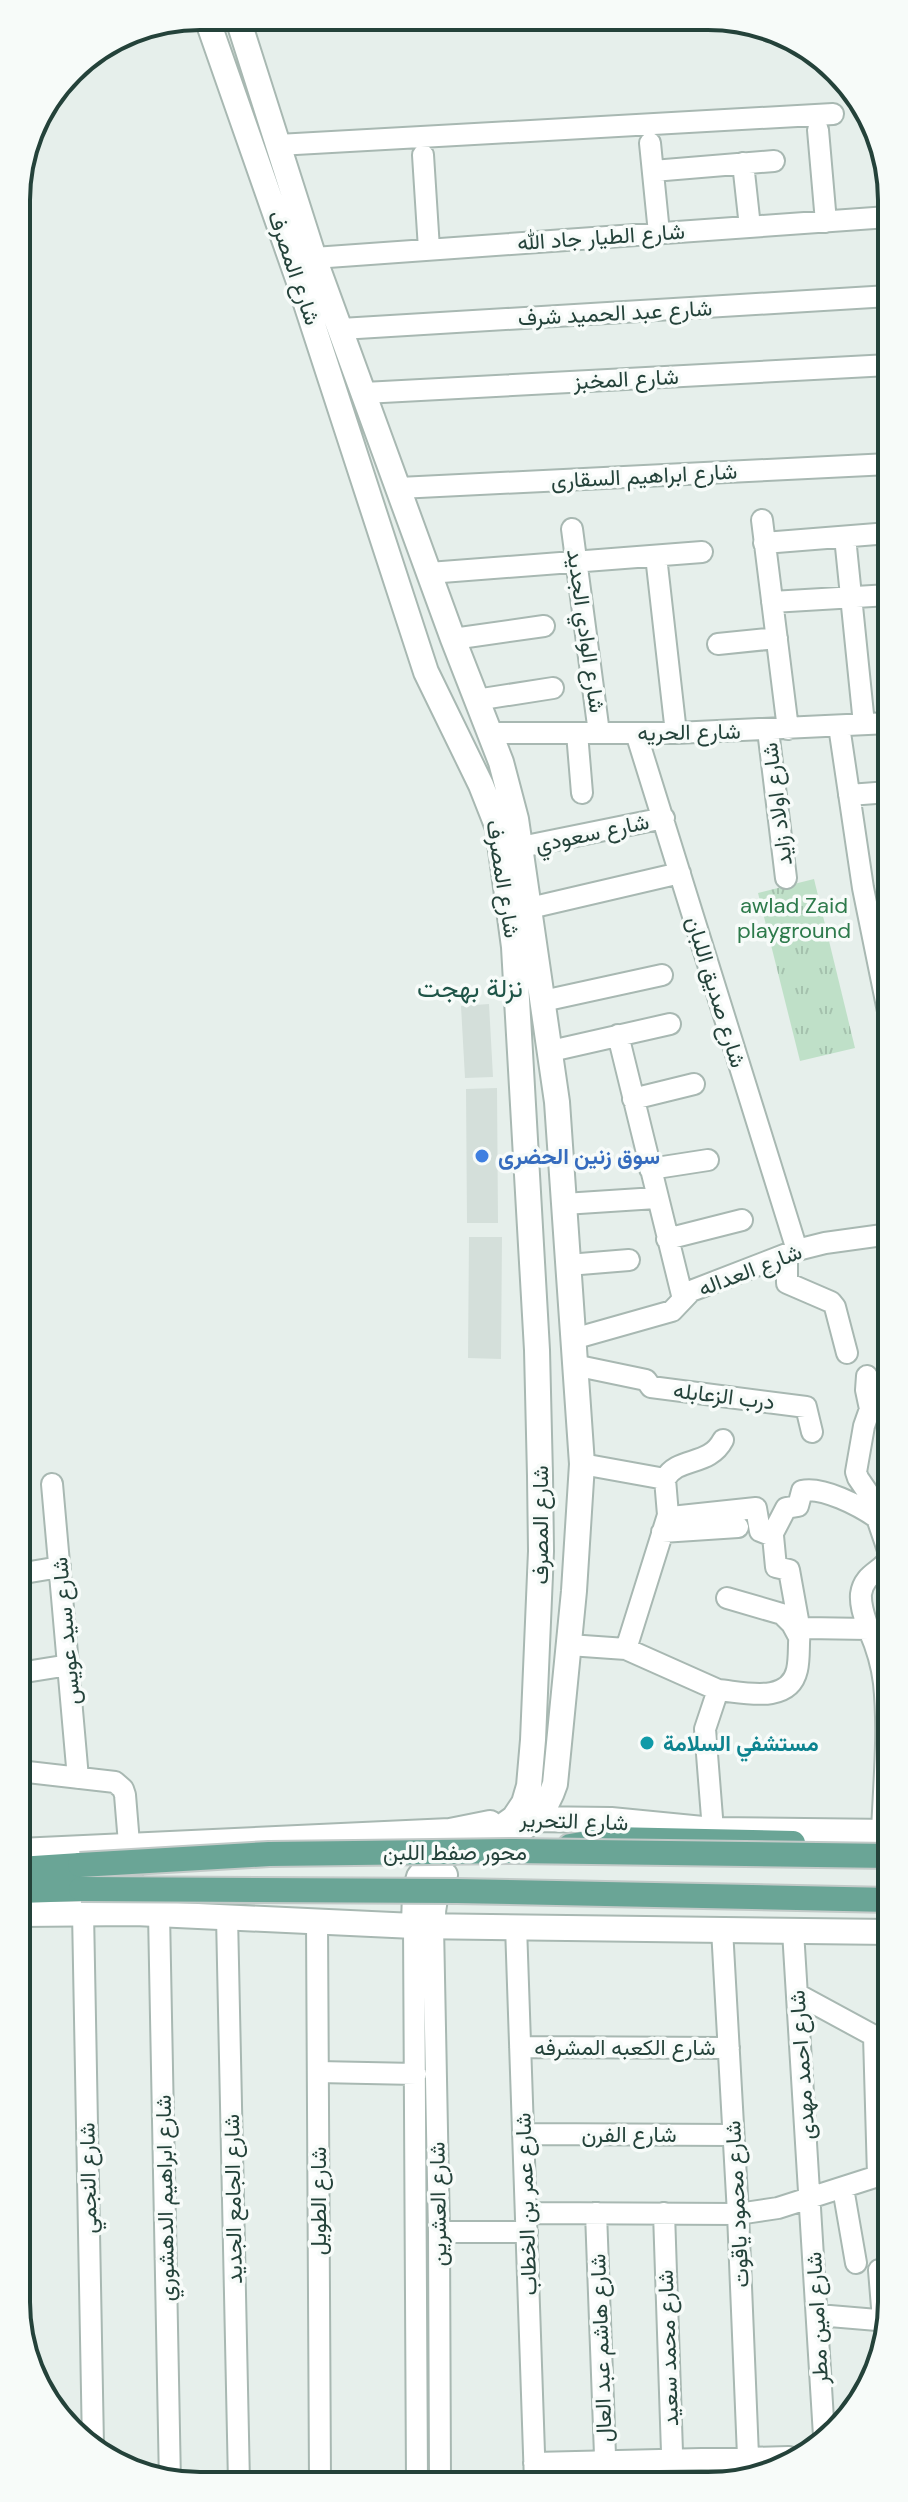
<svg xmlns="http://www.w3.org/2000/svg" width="908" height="2502" font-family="'DM Sans',Vazirmatn,sans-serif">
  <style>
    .built { fill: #d4dfda }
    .grass { fill: url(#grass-tufts) }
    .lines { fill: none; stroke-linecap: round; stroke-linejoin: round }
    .minor-casing { stroke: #a8b8b2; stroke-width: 24 }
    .tertiary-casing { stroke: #a8b8b2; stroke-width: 28 }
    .primary-casing { stroke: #c2cac8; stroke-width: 28 }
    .minor { stroke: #fff; stroke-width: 20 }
    .tertiary { stroke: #fff; stroke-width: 24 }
    .primary { stroke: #6aa596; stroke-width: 24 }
    .primary-bridge-casing { stroke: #c2cac8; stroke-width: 28; stroke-linecap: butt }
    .primary-bridge { stroke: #6aa596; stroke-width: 24 }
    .shop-dot { fill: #3f7fe0; stroke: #f7fbf9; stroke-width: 3 }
    .culture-dot { fill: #0f9aa8; stroke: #f7fbf9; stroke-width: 3 }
    .labels { text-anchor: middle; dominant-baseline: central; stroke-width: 7; stroke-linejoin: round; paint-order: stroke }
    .street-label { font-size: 22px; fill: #24423a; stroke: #f7fbf9 }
    .park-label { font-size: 22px; fill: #2d7a4b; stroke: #f7fbf9 }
    .shop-label { font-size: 22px; font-weight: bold; fill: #366cbe; stroke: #f7fbf9; text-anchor: start }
    .culture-label { font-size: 22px; font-weight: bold; fill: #0d838f; stroke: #f7fbf9; text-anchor: start }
    .quarter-label { font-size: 26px; fill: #1f5548; stroke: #f7fbf9 }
    .rim { fill: none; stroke: #24423a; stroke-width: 4 }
  </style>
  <defs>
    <pattern id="grass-tufts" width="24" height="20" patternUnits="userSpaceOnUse" patternTransform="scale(2)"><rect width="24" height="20" fill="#bfe0c8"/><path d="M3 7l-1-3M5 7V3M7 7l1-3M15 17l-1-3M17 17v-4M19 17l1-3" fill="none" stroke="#a4c1ad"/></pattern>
  </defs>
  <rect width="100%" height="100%" fill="#e6efeb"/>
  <path class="built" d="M 489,1004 L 493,1077 L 465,1078 L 461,1006 Z
    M 497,1088 L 498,1223 L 467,1223 L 466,1089 Z
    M 469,1237 L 502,1237 L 501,1359 L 468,1358 Z"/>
  <path class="grass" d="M 814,879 L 855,1048 L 800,1061 L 758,893 Z"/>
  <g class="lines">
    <g class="minor-casing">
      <path id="minor" d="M 818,130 L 826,222
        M 650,143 L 659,233
        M 278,145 L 833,114
        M 423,155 L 429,249
        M 743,163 L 750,227
        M 653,171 L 774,161
        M 314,258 L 888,217
        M 341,329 L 889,296
        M 364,393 L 889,365
        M 399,488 L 889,464
        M 762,520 L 788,729
        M 572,529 L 599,733
        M 845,537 L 864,724
        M 764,543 L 889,533
        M 656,556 L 676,733
        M 429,573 L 702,552
        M 772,602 L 889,595
        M 453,639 L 544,626
        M 718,644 L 777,638
        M 476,700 L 553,688
        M 839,726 L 863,888 L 890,1021
        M 768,730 L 786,878
        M 489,733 L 676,733 L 889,723
        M 577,733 L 582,793
        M 636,733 L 797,1250
        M 849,795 L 889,792
        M 521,847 L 664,818
        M 530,908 L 680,873
        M 543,1001 L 662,975
        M 618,1035 L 683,1299
        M 551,1051 L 670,1024
        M 633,1099 L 694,1084
        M 650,1169 L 708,1160
        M 564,1204 L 656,1198
        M 667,1239 L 742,1220
        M 787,1256 L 787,1283 L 831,1302 L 835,1307 L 847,1353
        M 568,1265 L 629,1260
        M 573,1339 L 672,1311 L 691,1291 L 797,1250 L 825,1243 L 890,1234
        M 574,1365 L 646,1380 L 651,1387 L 806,1407 L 812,1432
        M 867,1376 L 866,1390 L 870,1409 L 864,1426 L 856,1472 L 858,1478 L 875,1503 L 877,1518 L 890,1556 C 884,1572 864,1572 861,1594 C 860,1607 865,1618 869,1630 C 876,1646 882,1666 884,1683 C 889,1732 884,1783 882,1832
        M 582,1464 L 665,1479 L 668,1515 L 671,1517 L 756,1508 L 760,1531 L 773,1536 L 776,1567 L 789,1570 L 800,1631
        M 665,1479 C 678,1456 709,1467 723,1440
        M 52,1484 L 78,1778
        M 662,1532 L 738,1527
        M 772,1535 L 786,1508 L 798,1506 L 802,1491 C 822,1486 860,1506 877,1518
        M 18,1574 L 60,1567
        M 727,1598 L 782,1614 L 792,1624 L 799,1637
        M 569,1645 L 626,1649 L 718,1690
        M 626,1649 L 668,1515
        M 19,1673 L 69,1665
        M 19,1771 L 115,1782 L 123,1789 L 125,1795 L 134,1904
        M 713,1830 L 705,1729 L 718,1690 C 743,1692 789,1705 797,1670 C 800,1657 798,1643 800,1631 L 805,1628 L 869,1629
        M 83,1912 L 93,2445
        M 159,1913 L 170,2483
        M 227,1916 L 239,2483
        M 317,1920 L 320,2483
        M 414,1926 L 417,2482
        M 433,1926 L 439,2232 L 440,2482
        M 516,1926 L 535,2482
        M 722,1929 L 738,2214 L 749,2480
        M 793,1931 L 824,2436
        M 797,1994 L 891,2045
        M 874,2036 L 878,2176
        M 520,2047 L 729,2048
        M 318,2072 L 416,2074
        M 524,2134 L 733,2135
        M 843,2188 L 856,2263
        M 527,2213 L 738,2214 L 778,2208 L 878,2176 L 891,2175
        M 596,2213 L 606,2482
        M 664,2213 L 673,2482
        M 439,2232 L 527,2232
        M 879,2270 L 883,2320
        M 818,2315 L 889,2321
        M 534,2463 L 789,2457"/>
    </g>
    <g class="tertiary-casing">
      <path id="tertiary" d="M 206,16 L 298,279 L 426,672 L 481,785 L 498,828 L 514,947 L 537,1350 L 540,1476 L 541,1551 L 533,1740 L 529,1786 L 524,1803 L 514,1818 L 500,1828 L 455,1850 L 425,1869 L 419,1877 L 415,1891 L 414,1926
        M 237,16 L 314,258 L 453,639 L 501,762 L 516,819 L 557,1102 L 582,1464 L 574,1591 L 555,1784 C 546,1812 533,1823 507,1839
        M 526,1819 L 611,1820 L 713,1830 L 891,1832
        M 19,1851 L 450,1831 L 490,1823
        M 19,1914 L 135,1913 L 414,1926 L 891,1932
        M 433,1926 C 432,1907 435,1892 445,1875"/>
    </g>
    <g class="primary-casing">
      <path id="primary" d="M 570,1846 L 611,1839 L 793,1843
        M 19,1869 L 80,1865
        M 19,1891 L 81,1889"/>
    </g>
    <use href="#minor" class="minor"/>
    <use href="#tertiary" class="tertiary"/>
    <use href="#primary" class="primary"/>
    <g class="primary-bridge-casing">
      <path id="primary-bridge" d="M 80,1865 L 269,1854 L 355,1853 L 515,1851 L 891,1856
        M 81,1889 L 457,1891 L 891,1900"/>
    </g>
    <use href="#primary-bridge" class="primary-bridge"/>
  </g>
  <circle class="shop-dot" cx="482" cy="1156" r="8"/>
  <circle class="culture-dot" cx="647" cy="1743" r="8"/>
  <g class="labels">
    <g class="street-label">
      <text transform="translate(601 237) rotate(-4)">شارع الطيار جاد الله</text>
      <text transform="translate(294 268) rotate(71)">شارع المصرف</text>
      <text transform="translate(615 313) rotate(-3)">شارع عبد الحميد شرف</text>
      <text transform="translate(626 379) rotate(-3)">شارع المخبز</text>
      <text transform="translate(644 476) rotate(-3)">شارع ابراهيم السقارى</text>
      <text transform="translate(586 631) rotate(82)">شارع الوادي الجديد</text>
      <text transform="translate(689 732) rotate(-1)">شارع الحريه</text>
      <text transform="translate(777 804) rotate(-97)">شارع اولاد زايد</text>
      <text transform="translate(592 833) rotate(-12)">شارع سعودي</text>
      <text transform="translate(503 879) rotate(81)">شارع المصرف</text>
      <text transform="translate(716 992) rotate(73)">شارع صديق اللبان</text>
      <text transform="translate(750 1270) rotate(-21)">شارع العداله</text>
      <text transform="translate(724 1396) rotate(7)">درب الزعابله</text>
      <text transform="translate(540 1525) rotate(-90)">شارع المصرف</text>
      <text transform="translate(66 1631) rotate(-95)">شارع سيد عويس</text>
      <text transform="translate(574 1821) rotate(2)">شارع التحرير</text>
      <text x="455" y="1852">محور صفط اللبن</text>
      <text x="625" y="2047">شارع الكعبه المشرفه</text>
      <text transform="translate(802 2065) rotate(-94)">شارع احمد مهدى</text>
      <text x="629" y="2134">شارع الفرن</text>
      <text transform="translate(88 2178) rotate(-91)">شارع النجمي</text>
      <text transform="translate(165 2198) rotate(-91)">شارع ابراهيم الدهشوري</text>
      <text transform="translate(233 2199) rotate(-91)">شارع الجامع الجديد</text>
      <text transform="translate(318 2201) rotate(-90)">شارع الطويل</text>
      <text transform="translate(438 2204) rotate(-91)">شارع العشرين</text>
      <text transform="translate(526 2204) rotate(-92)">شارع عمر بن الخطاب</text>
      <text transform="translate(737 2204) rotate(-93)">شارع محمود ياقوت</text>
      <text transform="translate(817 2318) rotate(-93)">شارع امين مطر</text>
      <text transform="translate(601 2348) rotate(-92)">شارع هاشم عبد العال</text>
      <text transform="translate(668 2348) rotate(-92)">شارع محمد سعيد</text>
    </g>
    <g class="park-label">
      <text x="794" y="905">awlad Zaid<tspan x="794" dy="25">playground</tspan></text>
    </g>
    <g class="shop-label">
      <text x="498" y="1156">سوق زنين الحضرى</text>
    </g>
    <g class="culture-label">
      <text x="663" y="1743">مستشفي السلامة</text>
    </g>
    <g class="quarter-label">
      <text x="470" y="988">نزلة بهجت</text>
    </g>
  </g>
  <path d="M0 0H908V2502H0ZM200 30H708A170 170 0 0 1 878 200V2302A170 170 0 0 1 708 2472H200A170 170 0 0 1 30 2302V200A170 170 0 0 1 200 30Z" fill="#f7fbf9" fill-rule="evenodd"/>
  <path class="rim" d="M200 30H708A170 170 0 0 1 878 200V2302A170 170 0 0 1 708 2472H200A170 170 0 0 1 30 2302V200A170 170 0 0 1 200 30Z"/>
</svg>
